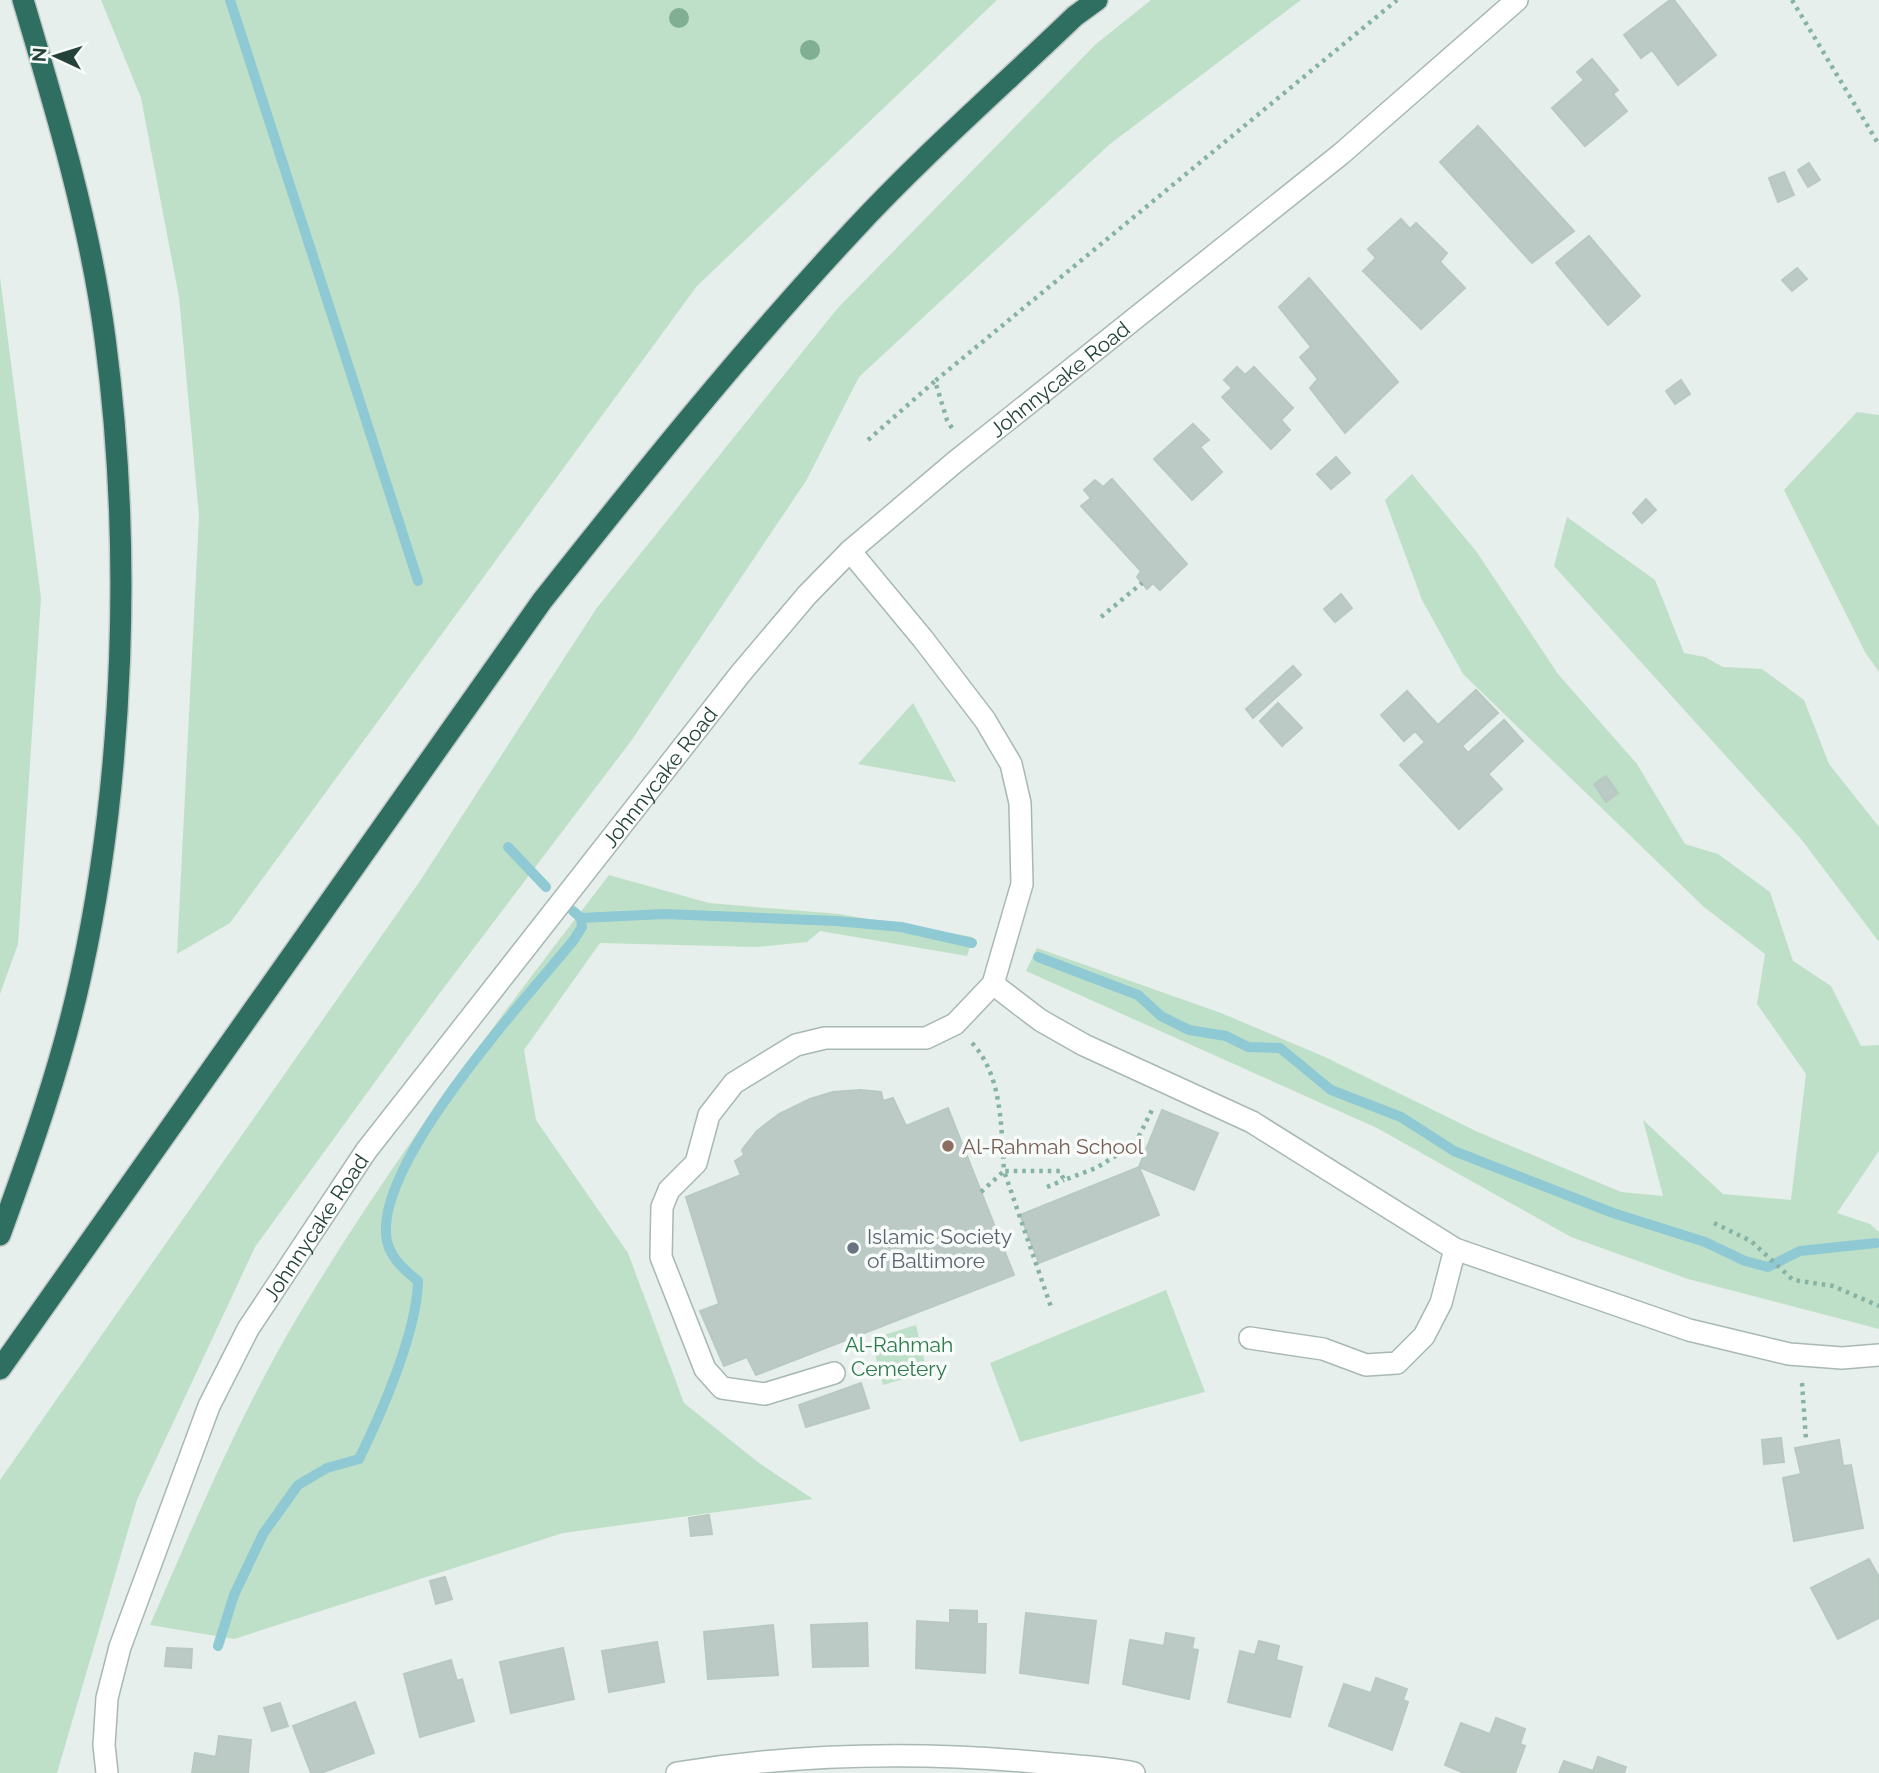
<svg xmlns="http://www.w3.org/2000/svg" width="1879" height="1773" font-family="Raleway,sans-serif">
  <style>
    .green { fill: #bfe0c8 }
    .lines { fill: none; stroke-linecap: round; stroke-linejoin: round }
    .stream { stroke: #8ec9d4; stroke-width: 10 }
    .building { fill: #bbcac4; stroke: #b8c9c2; stroke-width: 2 }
    .minor-casing { stroke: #a8b8b2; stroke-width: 24 }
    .highway-casing { stroke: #c2cac8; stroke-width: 24 }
    .path { stroke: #86b3a5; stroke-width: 4.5; stroke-dasharray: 3.5 5; stroke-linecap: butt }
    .minor { stroke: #fff; stroke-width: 21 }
    .highway { stroke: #2f6f62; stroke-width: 21 }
    .tree { fill: #80af93 }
    .education-dot { fill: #8d6e63; stroke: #f7fbf9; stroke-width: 2.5 }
    .worship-dot { fill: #6b7280; stroke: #f7fbf9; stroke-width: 2.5 }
    .labels { text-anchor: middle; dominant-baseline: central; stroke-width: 7; stroke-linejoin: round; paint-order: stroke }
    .street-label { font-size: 21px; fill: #24423a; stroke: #f7fbf9 }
    .education-label { font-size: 21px; fill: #785e54; stroke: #f7fbf9; text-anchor: start }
    .worship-label { font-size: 21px; fill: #5b616d; stroke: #f7fbf9; text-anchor: start }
    .park-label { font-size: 21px; fill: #2d7a4b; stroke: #f7fbf9 }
  </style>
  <rect width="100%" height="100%" fill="#e6efeb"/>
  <path class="green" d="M 101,0 L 997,0 L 697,286 L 230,923 L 177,954 L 199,516 L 179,297 L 141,98 Z
    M 1151,0 L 1301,0 L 1110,144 L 859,377 L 806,481 L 631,741 L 436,998 L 255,1247 L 137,1500 L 57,1773 L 0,1773 L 0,1480 L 420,881 L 596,609 L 837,309 L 1096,44 Z
    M 0,277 L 41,598 L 18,944 L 0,994 Z
    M 1857,412 L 1879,415 L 1879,672 L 1865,652 L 1784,490 Z
    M 1412,474 L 1476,551 L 1558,674 L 1637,764 L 1685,844 L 1718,854 L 1770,892 L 1793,961 L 1831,986 L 1861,1046 L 1879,1045 L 1879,1151 L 1837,1213 L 1870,1224 L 1879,1232 L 1879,1329 L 1688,1279 L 1571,1237 L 1377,1128 L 1026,971 L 1037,948 L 1221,1013 L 1325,1057 L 1478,1132 L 1621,1192 L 1663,1196 L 1643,1120 L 1723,1194 L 1791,1200 L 1806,1074 L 1757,1004 L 1765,954 L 1704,907 L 1463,674 L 1422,600 L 1385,500 Z
    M 1567,517 L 1655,580 L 1684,653 L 1705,657 L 1723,667 L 1762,669 L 1804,700 L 1829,764 L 1879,827 L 1879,942 L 1801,839 L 1554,566 Z
    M 913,703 L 956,782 L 858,764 Z
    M 609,875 L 709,903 L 839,914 L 973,937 L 967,956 L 820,931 L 807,942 L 757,947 L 600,943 L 524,1050 L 536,1120 L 628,1253 L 684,1403 L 759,1463 L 813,1499 L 563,1533 L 234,1639 L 150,1625 C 196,1519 241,1411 301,1311 C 393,1158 500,1016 609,875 Z
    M 1166,1290 L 1205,1392 L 1020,1442 L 990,1363 Z
    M 916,1325 L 927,1372 L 883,1385 L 871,1339 Z"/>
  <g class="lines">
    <path class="stream" d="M 230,0 L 418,581
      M 508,847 L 546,887
      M 581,918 L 664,914 L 836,921 L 901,927 L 972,943
      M 1038,957 L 1138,995 L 1161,1016 L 1189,1030 L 1226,1036 L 1248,1047 L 1280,1048 L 1331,1090 L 1401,1117 L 1454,1151 L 1613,1213 L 1705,1242 L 1745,1261 L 1768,1267 L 1800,1251 L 1876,1243
      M 218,1646 L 234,1595 L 263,1534 L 298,1485 L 327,1468 L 359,1459 C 382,1412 417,1332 418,1281 C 403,1269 387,1255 386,1234 C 381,1156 523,1002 573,941 L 582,927 L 581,918 L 573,911"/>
  </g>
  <path class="building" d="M 1670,0 L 1674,0 L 1716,55 L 1678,85 L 1652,50 L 1641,58 L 1624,35 Z
    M 1592,59 L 1618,90 L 1613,94 L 1627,111 L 1585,146 L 1552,108 L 1584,80 L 1577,72 Z
    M 1478,126 L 1574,231 L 1532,263 L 1440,162 Z
    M 1809,163 L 1820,180 L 1808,187 L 1798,170 Z
    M 1784,172 L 1794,195 L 1778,202 L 1769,178 Z
    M 1401,219 L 1410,229 L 1416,223 L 1447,253 L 1440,262 L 1465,288 L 1421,329 L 1363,271 L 1376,258 L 1368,249 Z
    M 1589,236 L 1640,296 L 1608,325 L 1556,263 Z
    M 1797,268 L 1807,279 L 1792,291 L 1782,280 Z
    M 1309,278 L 1398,382 L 1345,433 L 1310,388 L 1318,379 L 1300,357 L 1311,347 L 1279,307 Z
    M 1237,367 L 1245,375 L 1254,367 L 1293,408 L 1281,420 L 1290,430 L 1271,449 L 1222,397 L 1232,388 L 1224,380 Z
    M 1681,380 L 1690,394 L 1675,404 L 1666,391 Z
    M 1193,424 L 1209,440 L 1200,447 L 1222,472 L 1192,500 L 1154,459 Z
    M 1336,457 L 1350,473 L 1331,489 L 1317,474 Z
    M 1112,479 L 1187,564 L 1160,590 L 1153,583 L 1147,589 L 1137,577 L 1141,571 L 1081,506 L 1091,498 L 1084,490 L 1095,480 L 1103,487 Z
    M 1646,499 L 1656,510 L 1642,523 L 1633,513 Z
    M 1341,594 L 1352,608 L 1335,622 L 1324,609 Z
    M 1293,666 L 1301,675 L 1253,718 L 1246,709 Z
    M 1476,690 L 1498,713 L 1462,746 L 1468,753 L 1504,720 L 1523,741 L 1488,774 L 1502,789 L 1459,829 L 1400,765 L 1425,742 L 1415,731 L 1404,741 L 1381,715 L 1407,691 L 1438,725 Z
    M 1278,703 L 1302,728 L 1282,746 L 1260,721 Z
    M 1606,776 L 1618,793 L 1606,802 L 1594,784 Z
    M 861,1090 L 881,1092 L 883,1101 L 893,1098 L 906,1126 L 948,1108 L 1014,1275 L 756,1375 L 747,1357 L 724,1366 L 700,1311 L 719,1304 L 686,1197 L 741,1175 L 735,1161 L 744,1155 L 742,1150 L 757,1131 L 779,1114 L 810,1099 L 833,1092 Z
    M 1162,1110 L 1218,1133 L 1194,1190 L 1139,1167 Z
    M 1139,1167 L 1159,1215 L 1039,1263 L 1020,1215 Z
    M 861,1383 L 869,1408 L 806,1427 L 799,1405 Z
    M 1781,1438 L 1784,1462 L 1764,1464 L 1762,1440 Z
    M 1839,1440 L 1843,1466 L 1851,1465 L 1863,1528 L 1794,1541 L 1783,1478 L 1801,1474 L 1795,1448 Z
    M 709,1515 L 712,1534 L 691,1536 L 689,1518 Z
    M 1869,1559 L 1879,1577 L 1879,1618 L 1838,1639 L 1811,1588 Z
    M 445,1577 L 452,1599 L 436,1604 L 430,1581 Z
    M 950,1610 L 977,1611 L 977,1624 L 986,1624 L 985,1673 L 916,1668 L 917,1621 L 950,1623 Z
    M 1026,1613 L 1096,1621 L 1088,1683 L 1020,1673 Z
    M 867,1623 L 868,1666 L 813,1667 L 811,1625 Z
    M 773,1625 L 778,1675 L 708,1679 L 704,1632 Z
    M 1166,1633 L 1194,1638 L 1192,1649 L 1198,1650 L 1189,1699 L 1123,1684 L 1130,1640 L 1164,1646 Z
    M 1259,1641 L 1279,1646 L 1276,1660 L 1302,1667 L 1290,1717 L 1228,1702 L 1240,1651 L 1255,1655 Z
    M 657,1642 L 664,1682 L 609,1692 L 602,1651 Z
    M 167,1648 L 192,1649 L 191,1668 L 165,1666 Z
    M 563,1648 L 574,1699 L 511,1713 L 500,1662 Z
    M 451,1660 L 457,1681 L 462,1679 L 474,1721 L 420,1737 L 404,1674 Z
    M 1376,1678 L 1407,1689 L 1403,1700 L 1408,1702 L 1392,1750 L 1329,1726 L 1344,1684 L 1371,1693 Z
    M 355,1702 L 374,1753 L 321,1773 L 311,1773 L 293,1726 Z
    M 280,1703 L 288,1726 L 272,1731 L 264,1708 Z
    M 1496,1718 L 1525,1729 L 1520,1744 L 1525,1746 L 1515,1773 L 1464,1773 L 1445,1765 L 1461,1723 L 1490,1734 Z
    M 219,1736 L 251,1740 L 248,1773 L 192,1773 L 195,1753 L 216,1757 Z
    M 1598,1757 L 1626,1767 L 1624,1773 L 1559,1773 L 1564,1761 L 1593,1771 Z"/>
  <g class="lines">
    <g class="minor-casing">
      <g id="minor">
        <path d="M 993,984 L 1040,1020 L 1084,1045 L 1252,1122 L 1455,1249 L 1689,1330 L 1789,1354 L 1842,1358 L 1879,1355"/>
        <path d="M 1250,1338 L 1323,1349 L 1366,1365 L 1397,1363 L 1424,1336 L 1441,1303 L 1455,1249"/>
        <path d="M 834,1373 L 765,1394 L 722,1388 L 705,1369 L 661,1257 L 662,1207 L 669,1190 L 696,1163 L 709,1115 L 734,1083 L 796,1045 L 825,1038 L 926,1038 L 955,1024 L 993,984 L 1022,884 L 1020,803 L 1011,764 L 985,720 L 923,639 L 850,551"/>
        <path id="s1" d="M 107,1773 L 104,1745 L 107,1698 L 120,1647 L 209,1406 L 248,1329 L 366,1151 L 741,673 L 807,595 L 850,551 L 955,462 L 1341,154 L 1517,0"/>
        <path d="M 677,1773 C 800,1753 921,1751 1044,1763 C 1074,1766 1105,1767 1134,1773"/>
      </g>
    </g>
    <g class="highway-casing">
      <path id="highway" d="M 0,1235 C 31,1150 62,1063 81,975 C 125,775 132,541 105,338 C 90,224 56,111 23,0
        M 0,1369 L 542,601 C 641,476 742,350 851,233 C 921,157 1000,88 1075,16 L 1097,0"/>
    </g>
    <path class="path" d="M 1792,0 L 1879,145
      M 952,428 L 947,420 L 935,381 L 1397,0
      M 868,440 L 935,381
      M 1101,617 L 1142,583
      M 972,1043 C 1003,1076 1001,1129 1004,1171 L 1060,1171 L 1064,1180 L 1096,1168 L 1135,1144 L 1153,1108
      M 1047,1187 L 1064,1180
      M 981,1192 L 1004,1171 L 1051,1307
      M 1714,1223 L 1751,1241 L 1793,1280 L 1833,1286 L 1879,1306
      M 1802,1383 L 1806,1440"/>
    <use href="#minor" class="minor"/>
    <use href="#highway" class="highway"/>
  </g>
  <g class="tree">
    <circle cx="679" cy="18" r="10"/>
    <circle cx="810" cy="50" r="10"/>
  </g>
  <circle class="education-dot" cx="948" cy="1146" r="7"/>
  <circle class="worship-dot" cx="853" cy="1248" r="7"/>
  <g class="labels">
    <g class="street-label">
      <text stroke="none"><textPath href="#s1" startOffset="1727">Johnnycake Road</textPath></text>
      <text stroke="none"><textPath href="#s1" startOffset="1160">Johnnycake Road</textPath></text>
      <text stroke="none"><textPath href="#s1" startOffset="593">Johnnycake Road</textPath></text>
    </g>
    <g class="education-label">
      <text x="962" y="1146">Al-Rahmah School</text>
    </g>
    <g class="worship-label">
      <text x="867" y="1236">Islamic Society<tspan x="867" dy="24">of Baltimore</tspan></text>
    </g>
    <g class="park-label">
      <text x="899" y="1344">Al-Rahmah<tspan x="899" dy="24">Cemetery</tspan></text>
    </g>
  </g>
  <g transform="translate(56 56) rotate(274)" stroke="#f7fbf9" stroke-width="5" paint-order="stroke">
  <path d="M0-5L12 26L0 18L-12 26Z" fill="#24423a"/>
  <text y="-10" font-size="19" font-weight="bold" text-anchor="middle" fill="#24423a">N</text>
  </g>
</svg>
